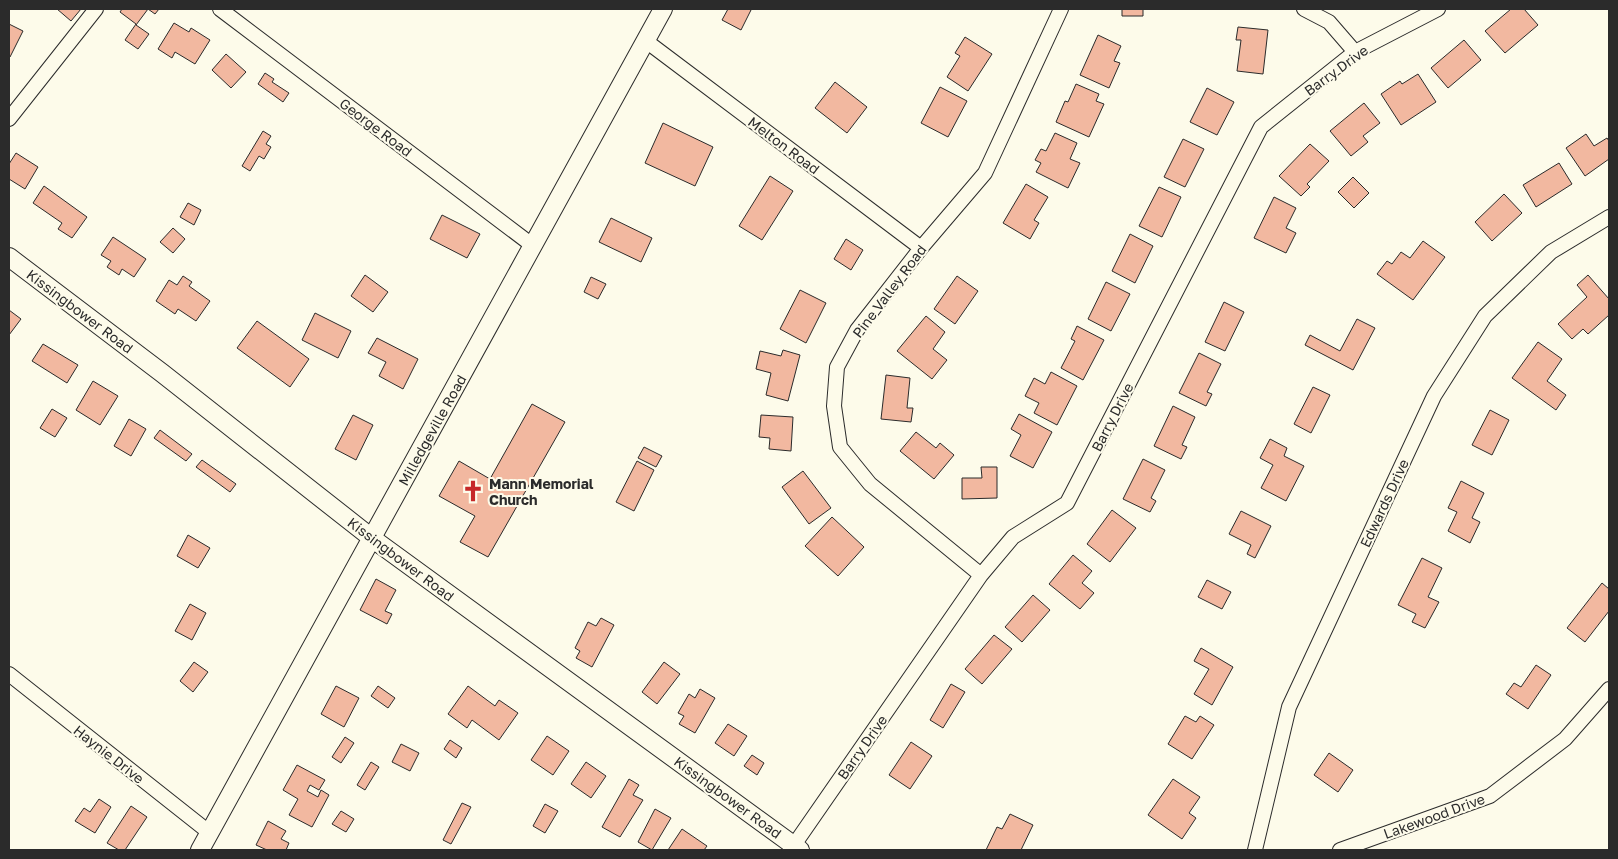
<svg xmlns="http://www.w3.org/2000/svg" width="1618" height="859" font-family="'Golos Text',sans-serif">
  <style>
    .building { fill: #f2b8a0; stroke: #2b2b2b }
    .lines { fill: none; stroke-linecap: round; stroke-linejoin: round }
    .minor-casing { stroke: #2b2b2b; stroke-width: 16 }
    .tertiary-casing { stroke: #2b2b2b; stroke-width: 20 }
    .minor { stroke: #fdfbea; stroke-width: 14 }
    .tertiary { stroke: #fdfbea; stroke-width: 18 }
    .labels { text-anchor: middle; dominant-baseline: central; stroke-width: 4; stroke-linejoin: round; paint-order: stroke }
    .street-label { font-size: 14px; fill: #2b2b2b; stroke: #fdfbea }
    .poi-label { font-size: 14px; font-weight: bold; fill: #2b2b2b; stroke: #fdfbea; text-anchor: start }
  </style>
  <rect width="100%" height="100%" fill="#fdfbea"/>
  <path class="building" d="M 57,9 L 81,9 L 71,21 Z
    M 122,9 L 159,9 L 155,14 L 148,9 L 136,25 L 149,34 L 138,49 L 125,40 L 136,24 L 120,12 Z
    M 728,9 L 748,9 L 751,10 L 741,30 L 722,20 Z
    M 1122,9 L 1143,9 L 1143,16 L 1122,16 Z
    M 1511,9 L 1524,9 L 1538,25 L 1505,53 L 1485,31 Z
    M 174,23 L 189,32 L 191,28 L 210,40 L 195,64 L 175,52 L 172,58 L 158,49 Z
    M 9,24 L 23,31 L 10,57 L 9,57 Z
    M 1238,27 L 1268,30 L 1263,74 L 1237,71 L 1241,40 L 1236,40 Z
    M 1098,35 L 1121,46 L 1114,61 L 1120,63 L 1109,88 L 1080,75 Z
    M 965,37 L 992,54 L 968,91 L 947,77 L 960,56 L 955,53 Z
    M 1464,40 L 1481,60 L 1448,88 L 1431,68 Z
    M 226,54 L 246,72 L 231,88 L 212,70 Z
    M 265,73 L 274,79 L 272,82 L 289,93 L 283,102 L 258,84 Z
    M 1418,74 L 1436,102 L 1401,125 L 1381,94 L 1400,81 L 1402,84 Z
    M 835,82 L 867,107 L 847,133 L 815,108 Z
    M 1076,84 L 1099,94 L 1096,101 L 1104,104 L 1089,137 L 1056,122 L 1065,101 L 1068,102 Z
    M 940,87 L 967,101 L 948,137 L 921,123 Z
    M 1207,88 L 1234,102 L 1217,135 L 1190,122 Z
    M 1364,103 L 1380,123 L 1363,136 L 1368,142 L 1351,156 L 1330,131 Z
    M 663,123 L 713,147 L 695,186 L 645,163 Z
    M 263,131 L 271,136 L 266,144 L 271,147 L 264,159 L 259,156 L 250,171 L 242,166 Z
    M 1055,133 L 1077,143 L 1070,159 L 1080,163 L 1068,188 L 1036,172 L 1041,163 L 1035,160 L 1041,149 L 1046,151 Z
    M 1586,134 L 1594,146 L 1607,138 L 1609,141 L 1609,159 L 1585,176 L 1566,148 Z
    M 1183,139 L 1204,149 L 1185,187 L 1164,177 Z
    M 1310,144 L 1329,161 L 1307,184 L 1310,187 L 1301,196 L 1279,176 Z
    M 16,153 L 38,167 L 25,189 L 9,179 L 9,164 Z
    M 1559,163 L 1572,184 L 1536,207 L 1523,185 Z
    M 770,176 L 793,191 L 762,240 L 739,226 Z
    M 1353,177 L 1369,193 L 1354,208 L 1338,192 Z
    M 1026,184 L 1048,197 L 1034,220 L 1039,223 L 1030,239 L 1003,223 Z
    M 44,186 L 87,217 L 72,238 L 58,229 L 62,223 L 33,203 Z
    M 1159,187 L 1181,197 L 1162,237 L 1139,226 Z
    M 1504,194 L 1522,213 L 1492,241 L 1475,222 Z
    M 1274,197 L 1296,208 L 1286,228 L 1296,233 L 1286,253 L 1254,238 Z
    M 188,203 L 201,210 L 194,225 L 180,217 Z
    M 442,215 L 480,234 L 467,258 L 430,239 Z
    M 611,218 L 652,238 L 641,262 L 599,242 Z
    M 173,228 L 185,239 L 173,253 L 160,242 Z
    M 1130,234 L 1153,246 L 1135,283 L 1112,271 Z
    M 113,237 L 146,259 L 134,277 L 122,269 L 119,275 L 107,267 L 111,261 L 101,255 Z
    M 846,239 L 863,250 L 851,270 L 834,259 Z
    M 1423,241 L 1445,257 L 1413,300 L 1377,274 L 1387,261 L 1392,264 L 1401,252 L 1410,258 Z
    M 365,275 L 388,292 L 373,312 L 351,296 Z
    M 1588,275 L 1609,299 L 1609,315 L 1588,334 L 1583,329 L 1572,339 L 1558,324 L 1587,297 L 1577,285 Z
    M 183,276 L 192,282 L 189,286 L 210,301 L 196,321 L 178,309 L 175,314 L 156,301 L 169,280 L 177,285 Z
    M 957,276 L 978,291 L 955,324 L 934,309 Z
    M 591,277 L 606,284 L 598,299 L 584,292 Z
    M 1106,282 L 1130,294 L 1111,331 L 1088,319 Z
    M 800,290 L 826,303 L 806,343 L 780,329 Z
    M 1224,302 L 1244,312 L 1225,351 L 1205,342 Z
    M 9,310 L 21,319 L 9,335 Z
    M 315,313 L 351,331 L 338,358 L 302,340 Z
    M 926,316 L 945,332 L 933,349 L 947,360 L 932,379 L 897,351 Z
    M 1357,319 L 1375,328 L 1353,370 L 1305,345 L 1310,335 L 1340,351 Z
    M 257,321 L 309,359 L 290,387 L 237,348 Z
    M 1077,326 L 1104,340 L 1083,380 L 1061,368 L 1075,341 L 1071,339 Z
    M 377,338 L 418,359 L 403,389 L 379,376 L 386,362 L 368,353 Z
    M 1538,342 L 1562,359 L 1547,381 L 1566,395 L 1556,410 L 1512,378 Z
    M 43,344 L 78,365 L 67,383 L 32,361 Z
    M 783,350 L 800,355 L 788,401 L 766,395 L 771,373 L 756,369 L 760,351 L 781,356 Z
    M 1199,353 L 1221,364 L 1207,392 L 1212,394 L 1206,406 L 1179,393 Z
    M 1051,372 L 1077,386 L 1057,425 L 1034,413 L 1039,403 L 1025,396 L 1034,378 L 1045,384 Z
    M 886,375 L 910,378 L 907,408 L 913,408 L 911,422 L 881,419 Z
    M 93,381 L 118,396 L 100,425 L 76,410 Z
    M 1313,387 L 1330,395 L 1311,433 L 1294,424 Z
    M 532,404 L 565,422 L 488,557 L 460,542 L 475,516 L 439,496 L 459,461 L 490,479 Z
    M 1173,406 L 1195,417 L 1182,445 L 1187,447 L 1181,459 L 1154,446 Z
    M 52,409 L 67,418 L 55,437 L 40,428 Z
    M 1490,410 L 1509,420 L 1492,455 L 1472,445 Z
    M 1019,414 L 1052,432 L 1033,468 L 1010,456 L 1021,435 L 1011,429 Z
    M 353,415 L 373,425 L 356,460 L 335,449 Z
    M 761,415 L 793,417 L 791,451 L 769,449 L 770,438 L 759,437 Z
    M 129,419 L 146,429 L 131,456 L 114,446 Z
    M 160,430 L 192,454 L 186,461 L 154,438 Z
    M 916,432 L 936,448 L 940,443 L 954,455 L 934,479 L 900,451 Z
    M 1270,439 L 1287,448 L 1284,456 L 1304,466 L 1286,501 L 1261,488 L 1273,465 L 1260,458 Z
    M 644,447 L 662,456 L 656,467 L 638,458 Z
    M 1143,459 L 1165,470 L 1151,498 L 1156,501 L 1150,512 L 1123,499 Z
    M 202,460 L 236,484 L 230,492 L 196,467 Z
    M 637,461 L 654,470 L 634,511 L 616,502 Z
    M 981,467 L 997,467 L 997,498 L 962,499 L 962,478 L 982,478 Z
    M 803,471 L 831,508 L 809,524 L 782,487 Z
    M 1461,481 L 1484,493 L 1472,518 L 1480,522 L 1470,543 L 1448,531 L 1457,512 L 1448,508 Z
    M 1112,510 L 1136,528 L 1110,562 L 1087,544 Z
    M 1241,511 L 1271,526 L 1255,558 L 1247,554 L 1251,545 L 1229,534 Z
    M 832,517 L 864,547 L 838,576 L 805,546 Z
    M 188,535 L 210,548 L 198,568 L 177,556 Z
    M 1073,555 L 1092,571 L 1082,583 L 1094,593 L 1080,609 L 1049,584 Z
    M 1422,558 L 1442,568 L 1428,597 L 1439,602 L 1425,628 L 1412,622 L 1416,614 L 1398,605 Z
    M 376,579 L 396,590 L 385,611 L 392,614 L 387,624 L 360,610 Z
    M 1207,580 L 1231,592 L 1222,609 L 1198,597 Z
    M 1602,583 L 1609,589 L 1609,611 L 1585,642 L 1567,628 Z
    M 1033,595 L 1050,610 L 1022,642 L 1005,627 Z
    M 190,604 L 206,613 L 192,640 L 175,631 Z
    M 601,618 L 614,625 L 592,667 L 576,658 L 580,651 L 575,648 L 588,622 L 596,626 Z
    M 994,635 L 1012,649 L 982,684 L 965,669 Z
    M 1201,648 L 1233,667 L 1212,705 L 1194,694 L 1209,669 L 1194,661 Z
    M 194,662 L 208,672 L 193,692 L 180,681 Z
    M 664,662 L 680,674 L 657,704 L 642,692 Z
    M 1536,665 L 1551,675 L 1528,709 L 1506,694 L 1514,683 L 1521,687 Z
    M 951,684 L 965,692 L 943,728 L 930,720 Z
    M 336,686 L 359,698 L 344,727 L 321,714 Z
    M 378,686 L 395,698 L 388,708 L 371,696 Z
    M 468,686 L 495,706 L 499,700 L 518,713 L 499,740 L 472,720 L 467,728 L 448,714 Z
    M 700,689 L 715,698 L 695,733 L 679,724 L 684,716 L 678,713 L 689,694 L 695,698 Z
    M 1185,716 L 1196,722 L 1200,716 L 1214,725 L 1192,759 L 1168,744 Z
    M 728,724 L 747,736 L 734,756 L 715,743 Z
    M 547,736 L 569,751 L 553,775 L 531,760 Z
    M 345,737 L 354,743 L 341,763 L 332,757 Z
    M 450,740 L 462,748 L 456,758 L 444,749 Z
    M 911,742 L 932,756 L 910,789 L 889,775 Z
    M 401,744 L 419,753 L 410,771 L 392,762 Z
    M 1329,753 L 1353,770 L 1338,792 L 1314,775 Z
    M 752,755 L 764,763 L 757,775 L 744,766 Z
    M 371,762 L 379,767 L 365,790 L 357,785 Z
    M 586,762 L 606,776 L 591,798 L 571,784 Z
    M 297,765 L 325,780 L 319,790 L 310,785 L 307,791 L 318,797 L 321,790 L 329,795 L 312,827 L 289,815 L 298,799 L 283,790 Z
    M 629,779 L 639,785 L 633,795 L 643,800 L 620,837 L 602,827 Z
    M 1173,779 L 1200,797 L 1189,813 L 1196,818 L 1182,839 L 1148,815 Z
    M 99,799 L 111,807 L 95,833 L 75,821 L 84,808 L 90,812 Z
    M 462,803 L 471,807 L 451,844 L 443,840 Z
    M 545,804 L 558,811 L 545,833 L 533,826 Z
    M 131,806 L 147,817 L 125,850 L 119,850 L 107,843 Z
    M 655,809 L 671,818 L 652,850 L 638,842 Z
    M 341,811 L 354,819 L 346,832 L 332,824 Z
    M 1010,814 L 1033,825 L 1021,850 L 986,850 L 997,827 L 1002,829 Z
    M 268,821 L 286,831 L 281,839 L 289,843 L 286,850 L 267,850 L 256,845 Z
    M 682,829 L 707,846 L 704,850 L 668,850 Z"/>
  <g class="lines">
    <g class="minor-casing">
      <path id="minor" d="M 220,9 L 532,245
        M 1304,9 L 1329,22 L 1355,52
        M 646,41 L 921,248
        M 9,119 L 96,9
        M 981,575 L 870,484 L 840,447 L 834,406 L 837,367 L 857,330 L 921,248 L 985,173 L 1061,9
        M 9,674 L 210,833
        M 794,845 L 981,575 L 1013,537 L 1067,503 L 1261,127 L 1355,52 L 1438,9
        M 1255,850 L 1289,707 L 1434,396 L 1485,316 L 1551,252 L 1609,217
        M 1340,850 L 1490,796 L 1565,739 L 1609,689"/>
    </g>
    <g class="tertiary-casing">
      <path id="tertiary" d="M 9,257 L 162,373 L 373,539 L 800,850
        M 200,850 L 663,9"/>
    </g>
    <use href="#minor" class="minor"/>
    <use href="#tertiary" class="tertiary"/>
  </g>
  <defs>
    <g id="church-bare" transform="scale(1.725)"><path d="M-1.2-6h2.4v3.5h3.3v2.4h-3.3V6h-2.4V-.1h-3.3v-2.4h3.3Z" fill="#c62828" stroke="#fdfbea" stroke-width="2.5" paint-order="stroke"/></g>
  </defs>
  <g fill-rule="evenodd">
    <use href="#church-bare" x="473" y="491"/>
  </g>
  <g class="labels">
    <g class="street-label">
      <text transform="translate(1336 70) rotate(-36)">Barry Drive</text>
      <text transform="translate(376 127) rotate(37)">George Road</text>
      <text transform="translate(784 145) rotate(37)">Melton Road</text>
      <text transform="translate(889 291) rotate(-53)">Pine Valley Road</text>
      <text transform="translate(80 311) rotate(37)">Kissingbower Road</text>
      <text transform="translate(1112 417) rotate(-63)">Barry Drive</text>
      <text transform="translate(432 430) rotate(-61)">Milledgeville Road</text>
      <text transform="translate(1384 503) rotate(-65)">Edwards Drive</text>
      <text transform="translate(401 559) rotate(37)">Kissingbower Road</text>
      <text transform="translate(862 747) rotate(-55)">Barry Drive</text>
      <text transform="translate(109 754) rotate(38)">Haynie Drive</text>
      <text transform="translate(728 797) rotate(36)">Kissingbower Road</text>
      <text transform="translate(1434 816) rotate(-20)">Lakewood Drive</text>
    </g>
    <g class="poi-label">
      <text x="489" y="483">Mann Memorial<tspan x="489" dy="16">Church</tspan></text>
    </g>
  </g>
  <rect width="1618" height="859" fill="none" stroke="#2b2b2b" stroke-width="20"/>
</svg>
